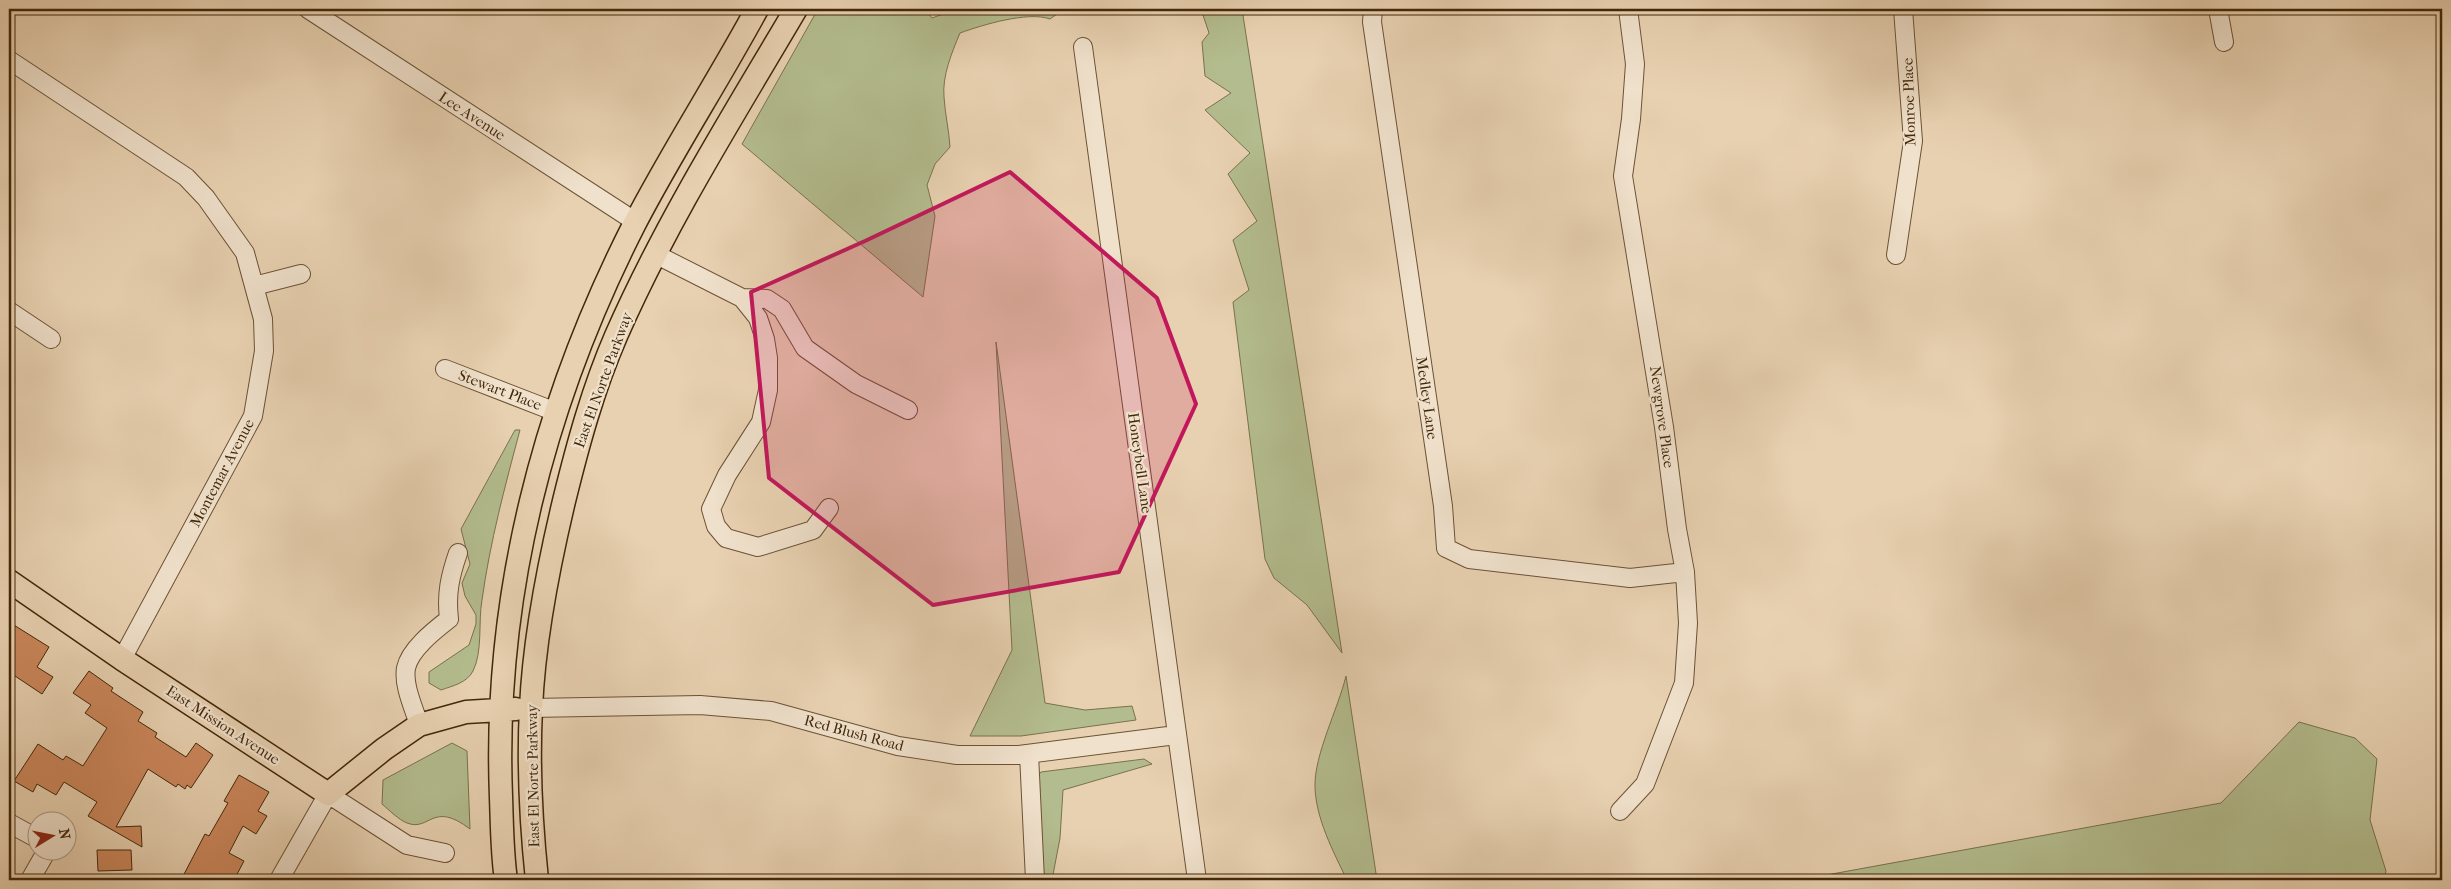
<svg xmlns="http://www.w3.org/2000/svg" width="2451" height="889" font-family="'IM FELL French Canon',serif">
  <style>
    .green { fill: #b3bc8e; stroke: #7a724c }
    .building { fill: #cb875c; stroke: #42280a }
    .lines { fill: none; stroke-linecap: round; stroke-linejoin: round }
    .minor-casing { stroke: #6c5234; stroke-width: 20 }
    .major-casing { stroke: #42280a; stroke-width: 25 }
    .minor { stroke: #f0e1cc; stroke-width: 18 }
    .major { stroke: #e8d1b1; stroke-width: 22 }
    .marked { fill: #c2185b; fill-opacity: 0.2; stroke: #c2185b; stroke-width: 4; stroke-linejoin: round }
    .labels { text-anchor: middle; dominant-baseline: central; stroke-width: 4.5; stroke-linejoin: round; paint-order: stroke }
    .street-label { font-size: 15px; fill: #42280a; stroke: #f0e1cc }
  </style>
  <rect width="100%" height="100%" fill="#e8d1b1"/>
  <filter id="stains"><feTurbulence type="fractalNoise" baseFrequency=".004" numOctaves="4"/><feColorMatrix values="0 0 0 0 .2 0 0 0 0 .09 0 0 0 0 .02 0 0 0 .5 -.17"/></filter>
  <radialGradient id="worn" r=".72"><stop offset=".6" stop-color="#630" stop-opacity="0"/><stop offset="1" stop-color="#630" stop-opacity=".3"/></radialGradient>
  <path class="green" d="M 818,9 L 931,9 L 928,13 L 932,18 L 957,9 L 1064,9 L 1050,19 C 1028,11 982,25 960,33 C 952,52 942,76 944,97 C 945,114 949,130 950,147 L 935,164 L 927,185 L 935,216 L 923,297 L 742,144 Z
    M 1201,9 L 1242,9 L 1342,653 L 1307,605 L 1274,578 L 1265,559 L 1233,302 L 1249,290 L 1233,240 L 1257,221 L 1228,174 L 1250,153 L 1205,110 L 1231,93 L 1205,76 L 1202,42 L 1209,33 Z
    M 996,342 L 1045,703 L 1085,710 L 1132,706 L 1136,720 L 1021,736 L 970,736 L 1012,650 Z
    M 515,430 L 520,430 C 505,486 490,542 482,600 C 478,622 483,651 473,671 C 467,683 452,686 441,690 L 429,683 L 429,672 L 469,645 L 476,624 L 476,615 L 465,596 L 462,583 L 470,564 L 461,529 Z
    M 1346,676 L 1377,880 L 1347,880 C 1333,851 1316,819 1315,787 C 1314,755 1338,709 1346,676 Z
    M 2299,722 L 2355,738 L 2377,759 L 2370,820 L 2386,871 L 2384,880 L 1799,880 L 2221,803 Z
    M 452,743 L 467,751 L 470,829 C 432,800 430,832 407,823 C 399,820 389,810 382,804 L 383,780 Z
    M 1144,759 L 1152,764 L 1063,790 L 1060,838 L 1052,880 L 1044,880 L 1037,777 L 1041,772 Z"/>
  <path class="building" d="M 9,622 L 49,647 L 37,667 L 53,677 L 42,694 L 9,672 Z
    M 89,671 L 113,688 L 111,691 L 143,712 L 138,721 L 157,733 L 155,737 L 186,757 L 196,743 L 213,755 L 191,788 L 187,785 L 185,789 L 178,784 L 176,787 L 148,769 L 116,827 L 141,826 L 142,847 L 88,816 L 97,802 L 64,782 L 56,795 L 37,784 L 33,792 L 14,781 L 38,744 L 63,760 L 66,756 L 83,766 L 107,728 L 85,713 L 91,705 L 73,693 Z
    M 239,775 L 269,792 L 258,811 L 267,816 L 256,834 L 243,826 L 229,853 L 244,861 L 234,880 L 181,880 L 205,834 L 209,836 L 228,803 L 224,801 Z
    M 97,850 L 131,850 L 132,870 L 98,871 Z"/>
  <g class="lines">
    <g class="minor-casing">
      <path id="minor" d="M 308,9 L 636,222
        M 1373,9 L 1372,22 L 1443,506 L 1446,548 L 1469,559 L 1630,578 L 1685,572
        M 2218,9 L 2224,42
        M 1083,47 L 1197,880
        M 9,60 L 186,177 L 206,198 L 245,253 L 263,319 L 264,351 L 253,416 L 122,659
        M 655,254 L 742,298 L 767,299 L 782,309 L 805,348 L 856,384 L 908,410
        M 1896,255 L 1913,141 L 1903,9
        M 254,286 L 301,274
        M 742,298 L 758,318 L 765,339 L 768,358 L 768,390 L 761,422 L 727,475 L 711,509 L 716,526 L 726,538 L 758,547 L 813,530 L 829,508
        M 9,311 L 51,339
        M 445,369 L 556,412
        M 531,708 L 700,705 L 771,711 L 898,746 L 957,755 L 1019,755 L 1176,735
        M 419,725 C 414,708 403,686 406,668 C 410,649 435,630 449,619 C 446,594 450,576 458,553
        M 1029,754 L 1035,880
        M 1620,811 L 1645,784 L 1684,683 L 1688,623 L 1685,572 L 1677,529 L 1664,427 L 1623,176 L 1631,119 L 1635,64 L 1628,9
        M 9,823 L 38,839
        M 30,880 L 46,852
        M 279,880 L 328,794 L 407,845 L 445,853"/>
    </g>
    <g class="major-casing">
      <path id="major" d="M 9,581 L 122,659 L 328,794 L 384,749 L 419,725 L 466,712 L 516,709
        M 506,880 C 502,853 502,825 501,797 C 493,597 544,401 635,223 C 673,150 718,81 757,9
        M 537,880 C 531,823 528,765 531,708 C 534,638 548,568 564,501 C 578,444 593,389 616,336 C 666,222 733,116 796,9"/>
    </g>
    <use href="#minor" class="minor"/>
    <use href="#major" class="major"/>
  </g>
  <path class="marked" d="M 1010,172 L 1157,298 L 1196,404 L 1119,572 L 933,605 L 769,478 L 751,292 L 865,241 Z"/>
  <g class="labels">
    <g class="street-label">
      <text transform="translate(1909 102) rotate(-92)">Monroe Place</text>
      <text transform="translate(472 116) rotate(33)">Lee Avenue</text>
      <text transform="translate(603 380) rotate(-70)">East El Norte Parkway</text>
      <text transform="translate(500 390) rotate(21)">Stewart Place</text>
      <text transform="translate(1427 398) rotate(82)">Medley Lane</text>
      <text transform="translate(1662 417) rotate(82)">Newgrove Place</text>
      <text transform="translate(1140 463) rotate(82)">Honeybell Lane</text>
      <text transform="translate(222 473) rotate(-62)">Montemar Avenue</text>
      <text transform="translate(223 725) rotate(33)">East Mission Avenue</text>
      <text transform="translate(854 733) rotate(15)">Red Blush Road</text>
      <text transform="translate(533 776) rotate(-91)">East El Norte Parkway</text>
    </g>
  </g>
  <rect width="2451" height="889" fill="none" stroke="#e8d1b1" stroke-width="30"/>
  <rect x="10" y="10" width="2431" height="869" fill="none" stroke="#42280a" stroke-width="2.5"/>
  <rect x="15" y="15" width="2421" height="859" fill="none" stroke="#42280a"/>
  <g transform="translate(52 836) rotate(80)"><circle r="24" fill="#f0e1cc" stroke="#aa977e"/>
  <path d="M0-4L9 19L0 12L-9 19Z" fill="#8f2418"/>
  <text y="-8" font-size="14" font-weight="bold" text-anchor="middle" fill="#42280a">N</text>
  </g>
  <rect width="100%" height="100%" filter="url(#stains)"/>
  <rect width="100%" height="100%" fill="url(#worn)"/>
</svg>
